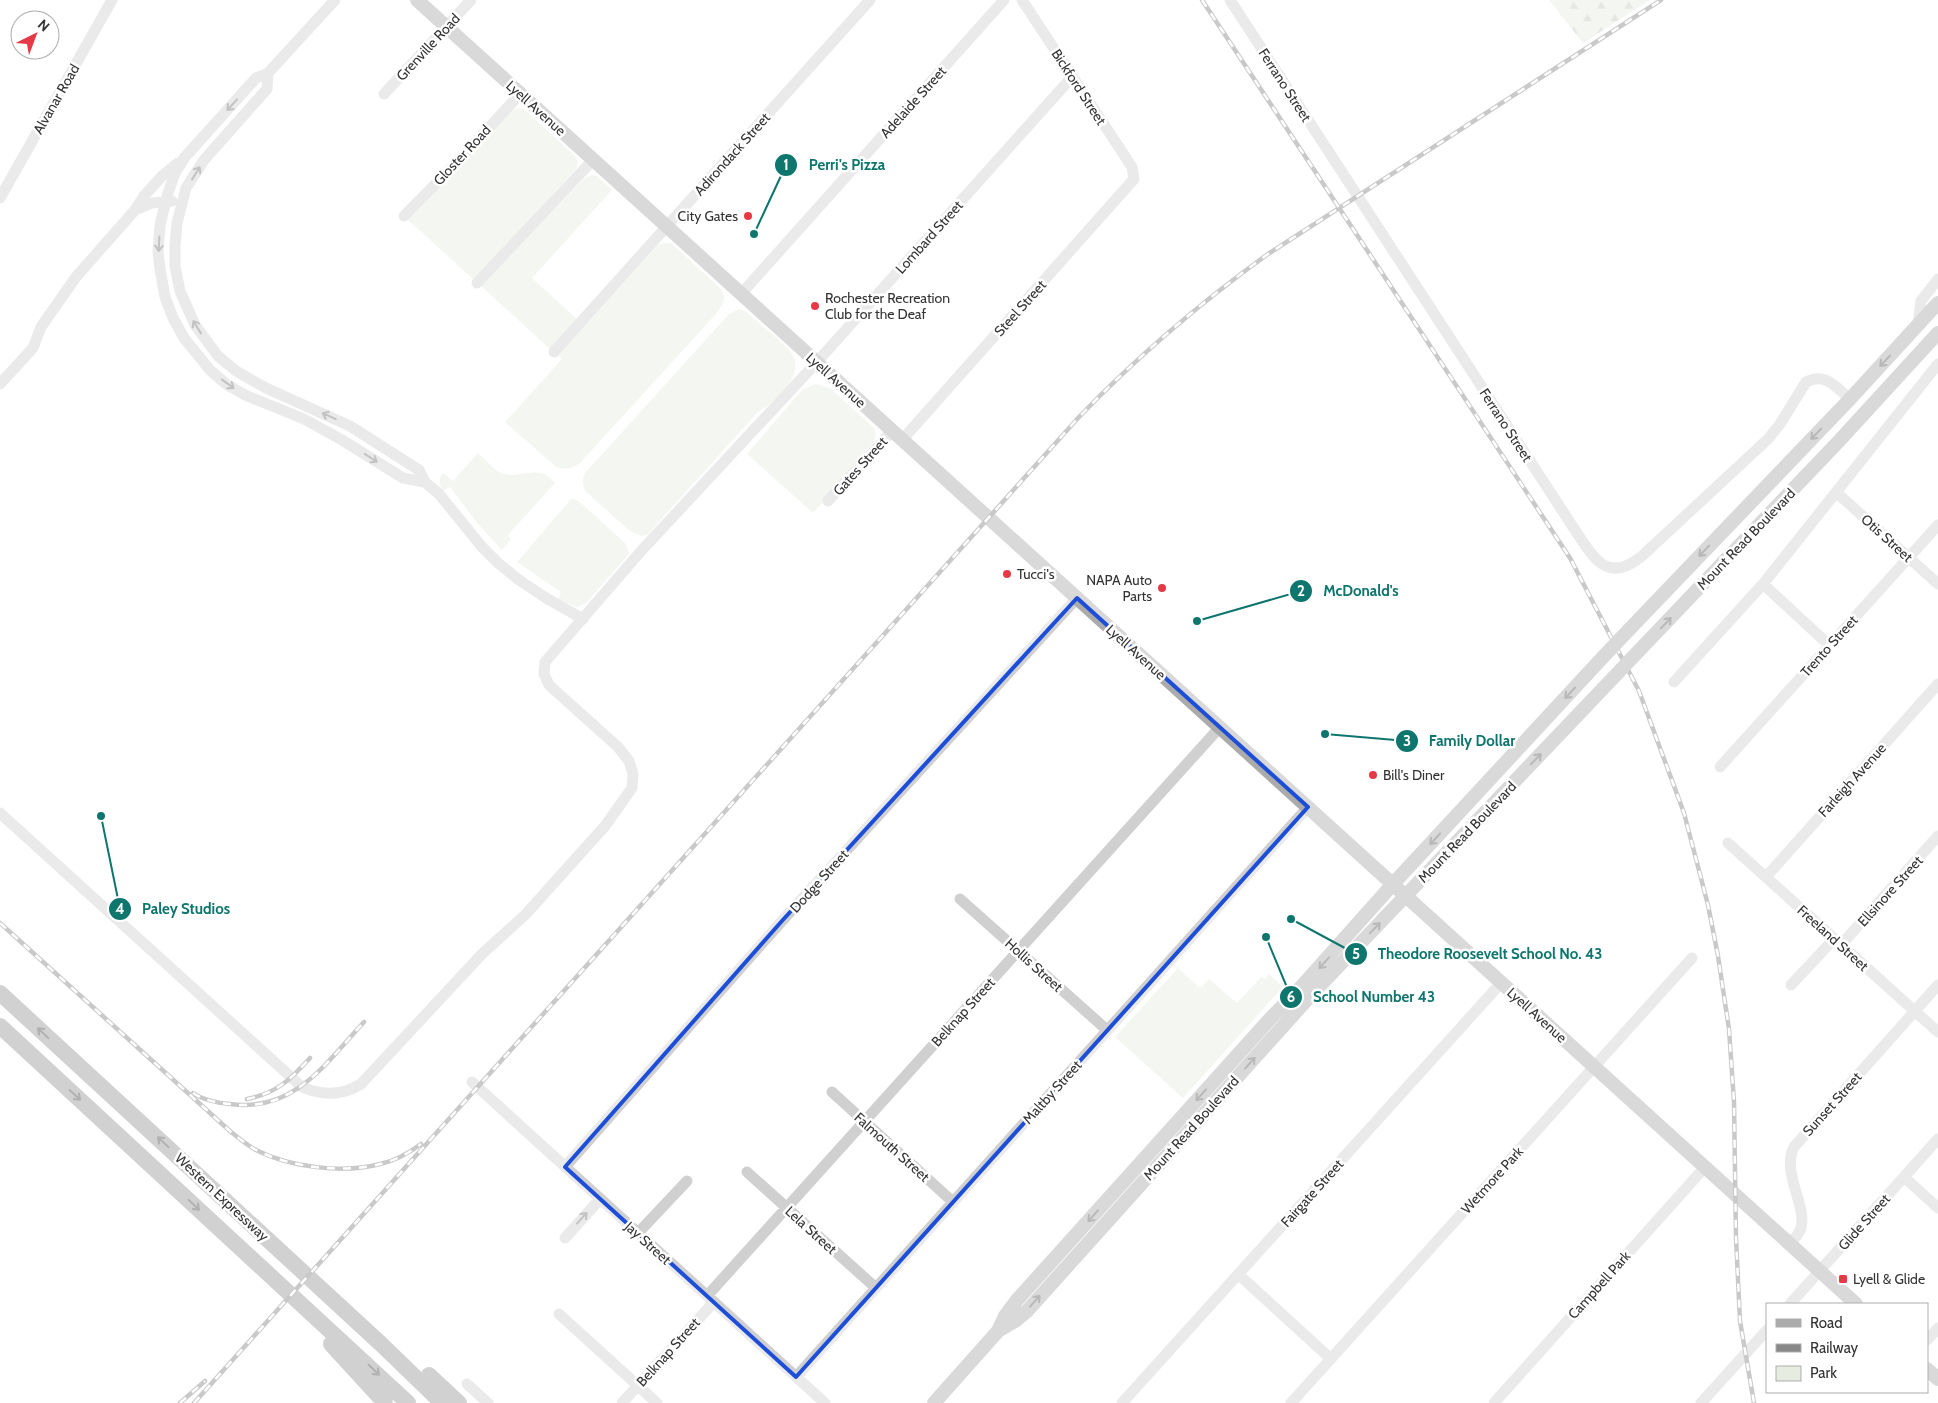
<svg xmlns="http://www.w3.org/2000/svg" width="1938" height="1403" font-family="Cabin,sans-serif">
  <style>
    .green { fill: #e6ecdf }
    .forest { fill: url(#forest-firs) }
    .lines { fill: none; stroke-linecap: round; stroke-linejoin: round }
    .minor { stroke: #d0d0d0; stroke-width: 11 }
    .major { stroke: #ababab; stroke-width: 14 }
    .highway { stroke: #9a9a9a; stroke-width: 16 }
    .rail-casing { stroke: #888; stroke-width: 4.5 }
    .rail { stroke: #fff; stroke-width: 2.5; stroke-dasharray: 8; stroke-linecap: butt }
    .major-bridge { stroke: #ababab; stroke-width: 14 }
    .oneway { stroke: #7a7a7a }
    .oneway2 { stroke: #636363 }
    .oneway3 { stroke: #525252 }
    .marked { fill: none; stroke: #1d4ed8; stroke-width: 4; stroke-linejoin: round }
    .poi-dot { fill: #e63946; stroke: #fff; stroke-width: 2 }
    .labels { text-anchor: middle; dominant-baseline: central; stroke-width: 5; stroke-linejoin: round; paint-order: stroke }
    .street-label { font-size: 14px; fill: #333; stroke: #fff }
    .poi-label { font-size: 14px; fill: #333; stroke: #fff; text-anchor: start }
    .leader { fill: none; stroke: #0f766e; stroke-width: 2 }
    .callout-dot { fill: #0f766e; stroke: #fff; stroke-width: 2 }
    .mark-label { font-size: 15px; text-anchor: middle; font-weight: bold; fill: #fff }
    .callout-label { font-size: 15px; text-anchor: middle; font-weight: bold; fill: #0f766e; stroke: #fff; stroke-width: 5; stroke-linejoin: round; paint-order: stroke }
  </style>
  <defs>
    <pattern id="forest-firs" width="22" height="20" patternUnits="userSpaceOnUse" patternTransform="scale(1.25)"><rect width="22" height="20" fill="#e6ecdf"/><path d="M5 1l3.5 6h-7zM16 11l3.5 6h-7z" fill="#c6cbc0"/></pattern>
  </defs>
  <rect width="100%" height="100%" fill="#fff"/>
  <path class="green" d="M 516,108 L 524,109 L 575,156 L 578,162 L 577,168 L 474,280 L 407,219 L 512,110 Z
    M 593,175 L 597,176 L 612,190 L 532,278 L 578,320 L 551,350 L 480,285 L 586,177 Z
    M 663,243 L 671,243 L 721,289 C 728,299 722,306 716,314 L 580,463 C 572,469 566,470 556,467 L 505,422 L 562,359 L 558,356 L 658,245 Z
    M 739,309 L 745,311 C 756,321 785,343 792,354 C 806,376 774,402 757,413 L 648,534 L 642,536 L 630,531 L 586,492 C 582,485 582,480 585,473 L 729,314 Z
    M 816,384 L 830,388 L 874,428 L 876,434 L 875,440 L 825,498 L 826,499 L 813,513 L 747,454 L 802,390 Z
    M 478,453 C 485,459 492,467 499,472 C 518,482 538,461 555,483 L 508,535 L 511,539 L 502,550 L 478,524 L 450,487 L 443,491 C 439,485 438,479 443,473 L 453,481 Z
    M 571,499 L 574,499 L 580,502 L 626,544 L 629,554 L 586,603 L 577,607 L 558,599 L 561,592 L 517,562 Z
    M 1178,968 L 1200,988 L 1209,979 L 1237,1003 L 1262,976 L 1265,979 L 1269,974 L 1283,987 L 1183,1098 L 1115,1037 Z"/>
  <path class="forest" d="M 1549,0 L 1650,0 L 1583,43 Z"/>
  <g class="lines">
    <path class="minor" d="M 335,0 L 268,73 L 256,78 L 185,157 L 175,173 L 168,193 L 160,225 L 158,252 L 160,269 L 165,297 L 173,318 L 184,338 L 210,370 L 226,384 L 245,395 L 304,419 L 342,440 L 403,478 L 425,482 L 439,494 L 482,547 L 498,563 L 519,580 L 546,598 L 583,619
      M 1230,0 L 1573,527 C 1592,555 1606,586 1642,556 L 1768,439 L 1780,424 L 1806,382 C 1825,372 1836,387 1850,399
      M 268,73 L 267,89 L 204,160 L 186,188 L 177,223 L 175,245 L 175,266 L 180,291 L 195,325 L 218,356 L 236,371 L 266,388 L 350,426 L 419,470 L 425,482
      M 384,94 L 471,0
      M 0,198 L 112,0
      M 135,210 L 152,203 L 172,201
      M 404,216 L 457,162 L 520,94
      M 477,283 L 593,160
      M 741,294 L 1004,0
      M 1918,325 L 1921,301 L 1938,279
      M 554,352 L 870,0
      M 0,384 L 33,348 L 41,327 L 76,277 L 135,210 L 144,196 L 162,176 L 178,163
      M 902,440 L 1134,179 L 1132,167 L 1022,0
      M 1836,492 L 1938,584
      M 828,501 L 892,431
      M 1763,584 L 1829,645
      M 1674,682 L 1763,584 L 1938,364
      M 1720,767 L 1938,525
      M 0,813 L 302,1087 C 323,1096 342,1096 361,1084 L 482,954 L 526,914 L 605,826 L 632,788 L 633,774 L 629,761 L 618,747 L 549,685 L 544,674 L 545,662 L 642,550 L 817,362 L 1072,77
      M 1728,843 L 1938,1032
      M 1766,877 L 1938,684
      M 960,899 L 1107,1030
      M 1841,945 L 1938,836
      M 1791,985 L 1834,939
      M 472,1082 L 825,1403
      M 832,1092 L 953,1202
      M 565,1167 L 781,922 L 1077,598
      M 747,1172 L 876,1288
      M 1904,1177 L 1938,1208
      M 638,1233 L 687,1181
      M 565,1238 L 600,1199
      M 1790,1244 C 1794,1239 1799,1234 1801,1228 C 1807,1205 1781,1172 1794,1147 L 1938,985
      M 1238,1274 L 1331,1359
      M 707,1296 L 1220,727
      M 1790,1304 L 1938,1139
      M 559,1314 L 657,1403
      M 1927,1340 L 1938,1328
      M 796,1377 L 1308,807
      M 467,1384 L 488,1403
      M 622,1403 L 714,1302
      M 1122,1403 L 1501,983
      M 1291,1403 L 1692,958
      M 1494,1403 L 1705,1167
      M 1701,1403 L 1767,1330"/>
    <path class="major" d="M 417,0 L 1856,1304
      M 1622,637 L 1850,399 L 1938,303
      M 1632,658 L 1839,441 L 1938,333
      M 998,1331 L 1005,1316 L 1017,1300 L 1269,1020 L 1302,986 L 1393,884 L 1603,657
      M 1927,1369 L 1938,1379
      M 934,1403 L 998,1331 L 1015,1321 L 1027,1311 L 1312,994 L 1613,678"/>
    <path class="highway" d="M 0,993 L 381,1344 L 442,1403
      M 0,1026 L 408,1403
      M 331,1344 L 385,1403
      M 429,1375 L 459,1403"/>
    <g class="rail-casing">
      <path id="rail" d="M 1202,0 L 1570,558 L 1639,691 L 1684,813 L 1708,905 L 1718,956 L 1729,1029 L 1734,1102 L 1736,1238 L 1740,1321 L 1754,1403
        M 0,923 L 231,1132 C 239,1138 247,1145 256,1150 C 289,1167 343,1174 380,1164 C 395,1161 409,1153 421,1144
        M 193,1093 C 203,1100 217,1103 230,1104 C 294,1113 326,1063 364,1022
        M 247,1099 C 277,1093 290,1080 310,1058
        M 180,1403 L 205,1381
        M 194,1403 L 1079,417 C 1137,357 1200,303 1268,254 L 1661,0"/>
    </g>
    <use href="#rail" class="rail"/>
    <path class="major-bridge" d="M 1603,657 L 1622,637
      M 1613,678 L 1632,658"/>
  </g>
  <defs><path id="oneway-shaft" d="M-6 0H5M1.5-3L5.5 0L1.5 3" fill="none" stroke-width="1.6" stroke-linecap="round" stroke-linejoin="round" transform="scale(1.25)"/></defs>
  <g class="oneway">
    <use href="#oneway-shaft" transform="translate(232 105) rotate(132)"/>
    <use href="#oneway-shaft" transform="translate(196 173) rotate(-58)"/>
    <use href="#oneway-shaft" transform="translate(159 244) rotate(93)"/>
    <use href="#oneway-shaft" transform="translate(197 327) rotate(-122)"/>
    <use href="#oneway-shaft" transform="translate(228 384) rotate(36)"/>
    <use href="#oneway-shaft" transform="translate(329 416) rotate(-156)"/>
    <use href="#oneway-shaft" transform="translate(371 458) rotate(33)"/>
    <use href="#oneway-shaft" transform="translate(582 1218) rotate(-48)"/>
  </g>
  <g class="oneway2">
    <use href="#oneway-shaft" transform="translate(1885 361) rotate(133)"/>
    <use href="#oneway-shaft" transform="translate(1816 434) rotate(134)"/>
    <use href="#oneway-shaft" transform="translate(1704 551) rotate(134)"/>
    <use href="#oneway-shaft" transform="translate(1666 623) rotate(-46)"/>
    <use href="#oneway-shaft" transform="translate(1570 693) rotate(133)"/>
    <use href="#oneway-shaft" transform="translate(1536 759) rotate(-46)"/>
    <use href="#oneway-shaft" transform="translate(1435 839) rotate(133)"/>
    <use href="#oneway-shaft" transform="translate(1375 928) rotate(-46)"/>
    <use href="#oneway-shaft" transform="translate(1324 963) rotate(132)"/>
    <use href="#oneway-shaft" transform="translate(1250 1063) rotate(-48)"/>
    <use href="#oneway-shaft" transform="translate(1201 1095) rotate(132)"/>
    <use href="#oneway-shaft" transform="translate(1093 1216) rotate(132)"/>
    <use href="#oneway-shaft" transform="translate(1035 1301) rotate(-48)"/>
  </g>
  <g class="oneway3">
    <use href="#oneway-shaft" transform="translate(43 1033) rotate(-137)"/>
    <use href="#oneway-shaft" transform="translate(75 1095) rotate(43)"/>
    <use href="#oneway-shaft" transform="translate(163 1142) rotate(-137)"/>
    <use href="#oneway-shaft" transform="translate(194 1205) rotate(43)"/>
    <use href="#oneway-shaft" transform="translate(374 1370) rotate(44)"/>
  </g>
  <path d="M0 0H1938V1403H0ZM 1077,598 L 1308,807 L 796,1377 L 565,1167 L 781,922 Z" fill="#fff" fill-opacity=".55" fill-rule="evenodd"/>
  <path class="marked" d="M 1077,598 L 1308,807 L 796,1377 L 565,1167 L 781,922 Z"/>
  <g class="poi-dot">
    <circle cx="748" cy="216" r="5"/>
    <circle cx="815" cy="306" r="5"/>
    <circle cx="1007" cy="574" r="5"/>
    <circle cx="1162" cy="588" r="5"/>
    <circle cx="1373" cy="775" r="5"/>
    <rect x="1838" y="1274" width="10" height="10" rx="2.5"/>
  </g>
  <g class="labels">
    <g class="street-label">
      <text transform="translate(428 47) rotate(-47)">Grenville Road</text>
      <text transform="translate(1285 85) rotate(57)">Ferrano Street</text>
      <text transform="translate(1079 87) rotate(57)">Bickford Street</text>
      <text transform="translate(56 99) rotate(-60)">Alvanar Road</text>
      <text transform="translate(913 102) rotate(-48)">Adelaide Street</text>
      <text transform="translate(536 108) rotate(42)">Lyell Avenue</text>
      <text transform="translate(732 154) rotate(-48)">Adirondack Street</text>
      <text transform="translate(462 155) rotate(-47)">Gloster Road</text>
      <text transform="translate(929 237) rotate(-48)">Lombard Street</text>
      <text transform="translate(1020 308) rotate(-48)">Steel Street</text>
      <text transform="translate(836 380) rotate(42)">Lyell Avenue</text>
      <text transform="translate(1506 425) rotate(57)">Ferrano Street</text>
      <text transform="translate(860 466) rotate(-48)">Gates Street</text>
      <text transform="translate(1887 538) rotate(42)">Otis Street</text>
      <text transform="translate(1746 539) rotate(-46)">Mount Read Boulevard</text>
      <text transform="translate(1829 646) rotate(-48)">Trento Street</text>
      <text transform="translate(1136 652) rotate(42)">Lyell Avenue</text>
      <text transform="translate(1852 780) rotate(-48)">Farleigh Avenue</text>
      <text transform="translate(1467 832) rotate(-46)">Mount Read Boulevard</text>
      <text transform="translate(819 881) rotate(-48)">Dodge Street</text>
      <text transform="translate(1890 891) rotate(-48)">Ellsinore Street</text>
      <text transform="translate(1833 938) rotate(42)">Freeland Street</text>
      <text transform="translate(1034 965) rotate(42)">Hollis Street</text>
      <text transform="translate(963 1012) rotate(-48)">Belknap Street</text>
      <text transform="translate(1537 1015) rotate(42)">Lyell Avenue</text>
      <text transform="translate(1052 1092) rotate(-48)">Maltby Street</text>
      <text transform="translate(1832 1104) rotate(-48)">Sunset Street</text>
      <text transform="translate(1191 1128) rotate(-48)">Mount Read Boulevard</text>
      <text transform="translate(892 1147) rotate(42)">Falmouth Street</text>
      <text transform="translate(1492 1180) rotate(-48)">Wetmore Park</text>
      <text transform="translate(1312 1193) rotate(-48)">Fairgate Street</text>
      <text transform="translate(222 1197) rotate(43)">Western Expressway</text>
      <text transform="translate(1864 1222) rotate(-48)">Glide Street</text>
      <text transform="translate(811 1230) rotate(42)">Lela Street</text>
      <text transform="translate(648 1243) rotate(42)">Jay Street</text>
      <text transform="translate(1599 1285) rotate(-48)">Campbell Park</text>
      <text transform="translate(668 1352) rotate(-48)">Belknap Street</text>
    </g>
    <g class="poi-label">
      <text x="738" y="216" text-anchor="end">City Gates</text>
      <text x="825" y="298">Rochester Recreation<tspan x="825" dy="16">Club for the Deaf</tspan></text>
      <text x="1017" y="574">Tucci's</text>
      <text x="1152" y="580" text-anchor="end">NAPA Auto<tspan x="1152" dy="16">Parts</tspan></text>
      <text x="1383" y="775">Bill's Diner</text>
      <text x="1853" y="1279">Lyell &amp; Glide</text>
    </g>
  </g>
  <path class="leader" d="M754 234L786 165M1197 621L1301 591M1325 734L1407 741M101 816L120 909M1291 919L1356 954M1266 937L1291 997"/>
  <g class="callout-dot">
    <circle cx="754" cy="234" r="5"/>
    <circle cx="1197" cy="621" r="5"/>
    <circle cx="1325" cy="734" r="5"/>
    <circle cx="101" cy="816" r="5"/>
    <circle cx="1291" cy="919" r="5"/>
    <circle cx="1266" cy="937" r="5"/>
    <circle cx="786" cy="165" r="12"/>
    <circle cx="1301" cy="591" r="12"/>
    <circle cx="1407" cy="741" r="12"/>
    <circle cx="120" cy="909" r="12"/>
    <circle cx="1356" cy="954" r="12"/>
    <circle cx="1291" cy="997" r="12"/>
  </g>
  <g class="mark-label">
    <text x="786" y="170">1</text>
    <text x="1301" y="596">2</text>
    <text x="1407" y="746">3</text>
    <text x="120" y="914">4</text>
    <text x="1356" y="959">5</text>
    <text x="1291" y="1002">6</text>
  </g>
  <g class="callout-label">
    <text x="847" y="170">Perri's Pizza</text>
    <text x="1361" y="596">McDonald's</text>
    <text x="1472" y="746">Family Dollar</text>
    <text x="186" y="914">Paley Studios</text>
    <text x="1490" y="959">Theodore Roosevelt School No. 43</text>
    <text x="1374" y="1002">School Number 43</text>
  </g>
  <rect x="1766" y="1303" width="162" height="90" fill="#ffffff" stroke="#adadad"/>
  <rect x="1776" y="1319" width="25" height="8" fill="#ababab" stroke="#adadad"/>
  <text x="1810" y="1328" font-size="15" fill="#333333">Road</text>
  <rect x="1776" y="1344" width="25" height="8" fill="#888888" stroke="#adadad"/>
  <text x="1810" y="1353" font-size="15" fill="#333333">Railway</text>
  <rect x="1776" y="1366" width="25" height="15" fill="#e6ecdf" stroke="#adadad"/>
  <text x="1810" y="1378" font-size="15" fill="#333333">Park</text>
  <g transform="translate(35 35) rotate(42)"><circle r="24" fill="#ffffff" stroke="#adadad"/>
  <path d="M0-4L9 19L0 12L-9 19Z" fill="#e63946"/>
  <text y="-8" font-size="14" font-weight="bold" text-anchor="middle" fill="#333333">N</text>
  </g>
</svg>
